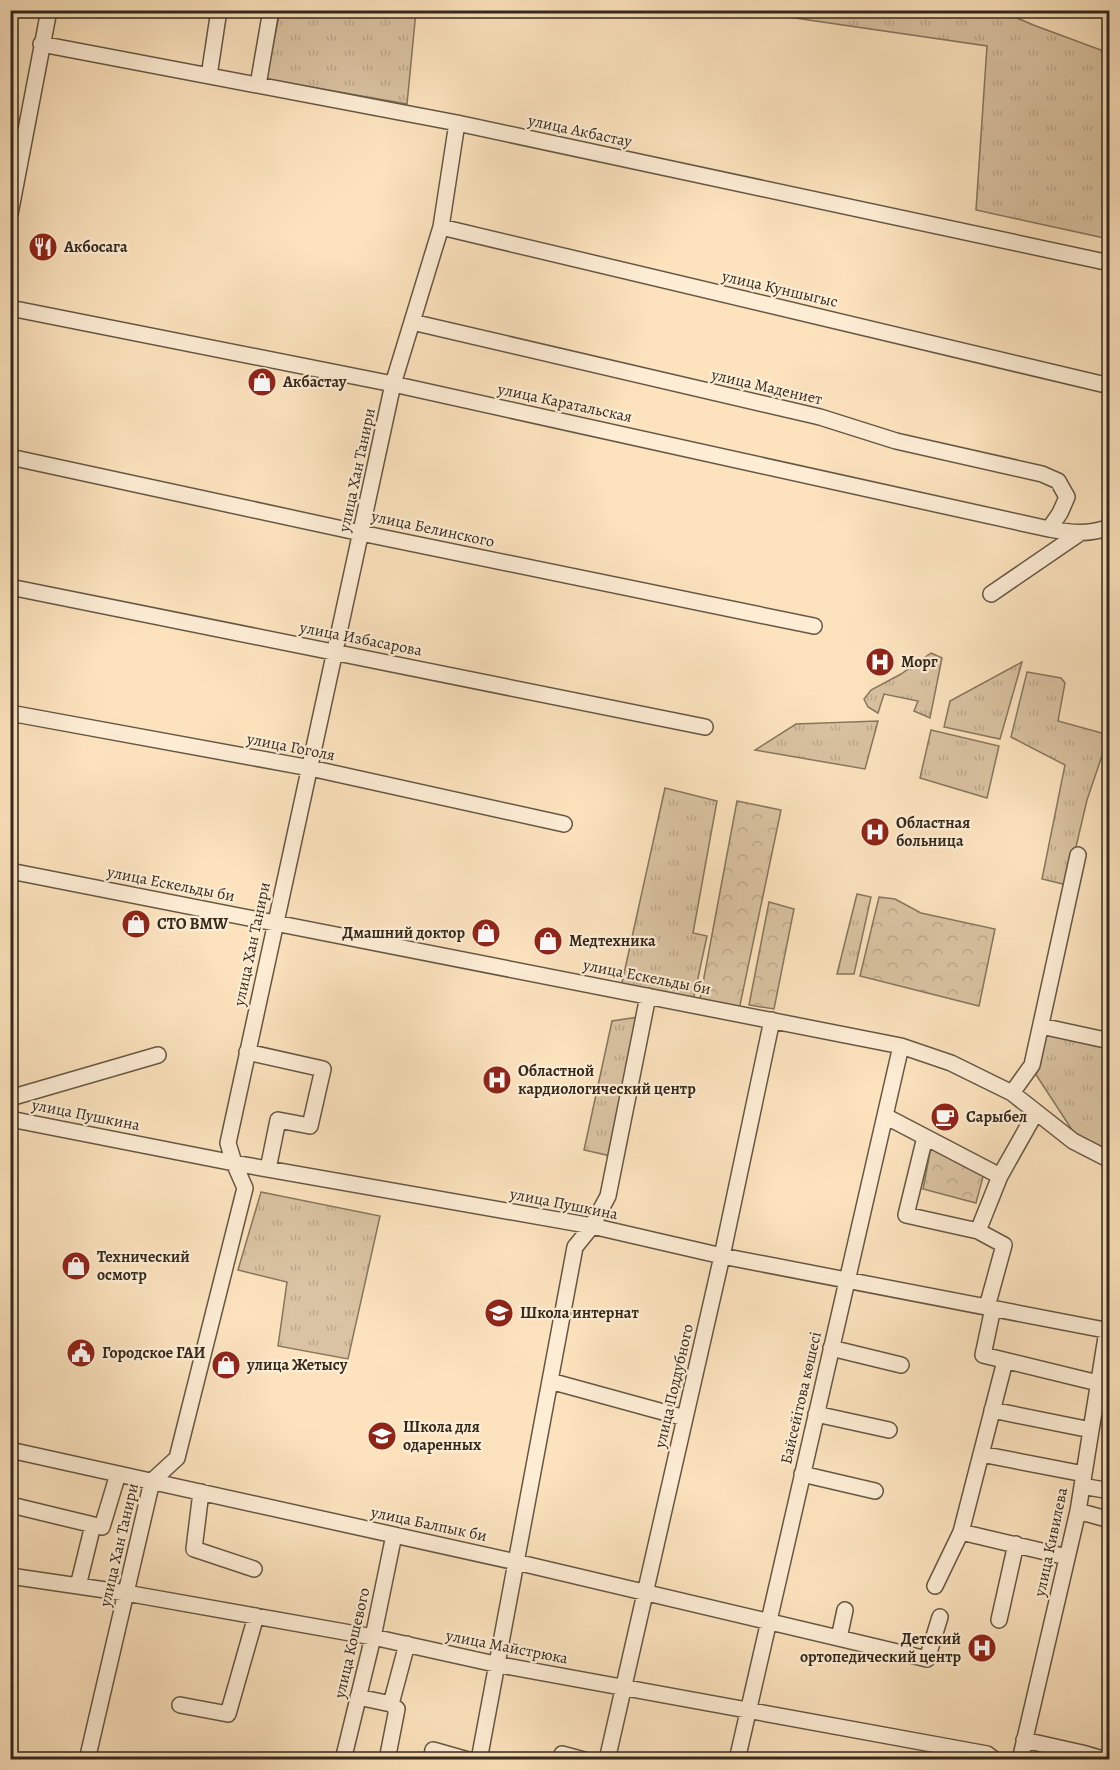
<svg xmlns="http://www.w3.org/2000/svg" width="1120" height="1770" font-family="Alegreya,serif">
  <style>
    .grass { fill: url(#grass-tufts); stroke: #86765f; stroke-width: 1.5 }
    .park { fill: url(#park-crowns); stroke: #86765f; stroke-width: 1.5 }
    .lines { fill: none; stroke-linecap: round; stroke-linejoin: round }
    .minor-casing { stroke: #655744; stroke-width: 18 }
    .minor { stroke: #fdedd5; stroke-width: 15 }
    .labels { text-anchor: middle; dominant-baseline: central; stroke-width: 4.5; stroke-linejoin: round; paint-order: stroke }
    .street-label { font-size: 16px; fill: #33281c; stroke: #fdedd5 }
    .poi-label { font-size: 16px; font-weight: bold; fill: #33281c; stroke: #fdedd5; text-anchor: start }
  </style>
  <defs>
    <pattern id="grass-tufts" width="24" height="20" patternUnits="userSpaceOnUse" patternTransform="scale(1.5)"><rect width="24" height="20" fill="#dac3a2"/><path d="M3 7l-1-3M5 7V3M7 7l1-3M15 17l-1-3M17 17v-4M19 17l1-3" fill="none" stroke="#bca88b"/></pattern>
    <pattern id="park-crowns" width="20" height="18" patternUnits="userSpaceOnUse" patternTransform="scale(1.5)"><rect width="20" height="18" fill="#dac3a2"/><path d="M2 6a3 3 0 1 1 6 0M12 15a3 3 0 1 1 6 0" fill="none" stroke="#bca88b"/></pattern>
  </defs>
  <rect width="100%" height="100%" fill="#fce3be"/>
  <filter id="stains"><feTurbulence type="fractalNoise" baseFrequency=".00333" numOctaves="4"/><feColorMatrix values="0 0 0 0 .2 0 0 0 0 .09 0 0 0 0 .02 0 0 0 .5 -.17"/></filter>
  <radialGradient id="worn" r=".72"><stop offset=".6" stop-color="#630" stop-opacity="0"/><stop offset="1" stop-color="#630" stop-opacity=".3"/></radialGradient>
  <path class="grass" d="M 280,11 L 416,11 L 407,104 L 266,79 Z
    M 746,11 L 1000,11 L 1036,26 L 1109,53 L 1109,239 L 976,210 L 987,46 Z
    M 931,653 L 942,658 L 930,718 L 914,711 L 918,701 L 884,694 L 878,713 L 868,707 L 864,699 L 871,690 L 901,674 Z
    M 1022,662 L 1000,739 L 944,727 L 950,701 Z
    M 1027,672 L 1061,678 L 1065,683 L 1058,721 L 1109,735 L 1087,800 L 1067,885 L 1042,879 L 1065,765 L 1011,737 Z
    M 878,721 L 865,769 L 755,750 L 796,724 Z
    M 931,730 L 999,746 L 987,798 L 920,778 Z
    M 665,788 L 717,801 L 693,933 L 707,936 L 693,1001 L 621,987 Z
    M 857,894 L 871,897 L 854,974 L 837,974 Z
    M 639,1017 L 611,1156 L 584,1150 L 612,1021 Z
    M 1043,1030 L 1109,1043 L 1109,1155 L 1074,1133 L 1033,1070 Z
    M 261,1192 L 380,1216 L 348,1359 L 278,1346 L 287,1282 L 238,1270 Z"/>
  <path class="park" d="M 737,801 L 781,810 L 739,1010 L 699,1004 Z
    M 879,897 L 895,899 L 921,913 L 995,929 L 979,1006 L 860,976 Z
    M 769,902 L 794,909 L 774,1009 L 749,1005 Z
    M 931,1147 L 984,1173 L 976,1203 L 923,1189 Z"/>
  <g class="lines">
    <g class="minor-casing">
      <path id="minor" d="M 41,44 L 457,123 L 1110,263
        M 209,76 L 219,10
        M 258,85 L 271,10
        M 10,214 L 49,10
        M 441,227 L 1110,386
        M 10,308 L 393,384 L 1049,529 C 1071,533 1088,535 1110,527
        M 412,322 L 820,417 L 896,441 L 1042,474 L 1058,481 L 1067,497 L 1060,513 L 1049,529
        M 10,457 L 361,533 L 814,626
        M 10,587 L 705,727
        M 991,594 L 1080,533
        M 10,713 L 310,768 L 564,824
        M 10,871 L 901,1046 L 951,1063 L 1012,1093 L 1073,1141 L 1110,1160
        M 1041,1026 L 1110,1041
        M 247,1052 L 323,1069 L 310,1126 L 278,1120 L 268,1169
        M 1012,1093 L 1032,1065 L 1078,855
        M 10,1098 L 158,1055
        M 885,1116 L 1000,1176 L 1036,1112
        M 10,1119 L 234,1163 L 592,1226 L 722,1256 L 1110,1331
        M 925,1137 L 906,1215 L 978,1231 L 1000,1176
        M 978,1231 L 1004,1245 L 987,1307
        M 993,1308 L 983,1355 L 1098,1383
        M 831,1348 L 901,1365
        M 550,1381 L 685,1418
        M 992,1410 L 1091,1430
        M 816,1414 L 889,1430
        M 10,1450 L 516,1562 L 927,1659 L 940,1617
        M 981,1454 L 1084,1474
        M 802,1474 L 875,1491
        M 1082,1486 L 1110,1491
        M 201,1492 L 194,1549 L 254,1569
        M 11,1505 L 102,1527 L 118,1474
        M 1078,1511 L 1110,1520
        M 961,1532 L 1067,1557
        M 10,1576 L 126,1593 L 373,1637 L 495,1664 L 987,1754 L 995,1760
        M 78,1586 L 93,1525
        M 935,1586 L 961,1532 L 1005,1361
        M 999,1620 L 1016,1544
        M 839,1638 L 845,1610
        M 358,1697 L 391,1704
        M 180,1705 L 228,1714 L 256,1616
        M 1024,1740 L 1082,1753
        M 87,1760 L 152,1481 L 177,1458 L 245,1188 L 234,1163 L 228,1143 L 393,384 L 441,227 L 457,123
        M 343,1760 L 373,1637 L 394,1535
        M 387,1760 L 397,1709 L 391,1704 L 407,1644
        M 431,1760 L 433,1750 L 468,1760
        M 479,1760 L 575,1247 L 592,1226 L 608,1196 L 648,996
        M 560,1760 L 562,1754 L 584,1760
        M 607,1760 L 722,1256 L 772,1020
        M 737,1760 L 901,1046
        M 1020,1760 L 1078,1511 L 1107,1331
        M 1080,1760 L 1082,1753 L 1106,1760"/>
    </g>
    <use href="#minor" class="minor"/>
  </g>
  <defs>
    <g id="restaurant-disc" transform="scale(1.5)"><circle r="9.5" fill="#8f2418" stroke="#fdedd5"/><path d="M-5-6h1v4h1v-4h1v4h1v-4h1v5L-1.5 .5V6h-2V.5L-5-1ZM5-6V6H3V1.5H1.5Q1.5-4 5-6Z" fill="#fff"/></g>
    <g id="shop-disc" transform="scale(1.5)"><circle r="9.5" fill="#8f2418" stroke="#fdedd5"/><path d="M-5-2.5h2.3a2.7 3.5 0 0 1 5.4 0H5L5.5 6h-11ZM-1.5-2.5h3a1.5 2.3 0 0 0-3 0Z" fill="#fff"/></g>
    <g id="hospital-disc" transform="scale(1.5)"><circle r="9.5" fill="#8f2418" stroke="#fdedd5"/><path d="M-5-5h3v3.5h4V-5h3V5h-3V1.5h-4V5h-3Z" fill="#fff"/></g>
    <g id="cafe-disc" transform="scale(1.5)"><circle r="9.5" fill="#8f2418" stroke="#fdedd5"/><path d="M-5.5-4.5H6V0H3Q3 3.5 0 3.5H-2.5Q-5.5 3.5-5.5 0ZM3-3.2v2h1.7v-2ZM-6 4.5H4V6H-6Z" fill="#fff"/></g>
    <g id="school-disc" transform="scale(1.5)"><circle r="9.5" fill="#8f2418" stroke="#fdedd5"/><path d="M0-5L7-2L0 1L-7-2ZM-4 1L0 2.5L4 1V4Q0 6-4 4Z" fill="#fff"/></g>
    <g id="civic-disc" transform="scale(1.5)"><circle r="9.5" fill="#8f2418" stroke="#fdedd5"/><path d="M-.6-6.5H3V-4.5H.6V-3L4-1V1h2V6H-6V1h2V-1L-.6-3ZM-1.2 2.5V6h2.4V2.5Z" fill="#fff"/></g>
  </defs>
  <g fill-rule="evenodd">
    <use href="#restaurant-disc" x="43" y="247"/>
    <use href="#shop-disc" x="262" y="382"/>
    <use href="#hospital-disc" x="880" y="662"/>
    <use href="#hospital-disc" x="875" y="832"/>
    <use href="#shop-disc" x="136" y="924"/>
    <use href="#shop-disc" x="486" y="933"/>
    <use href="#shop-disc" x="548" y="941"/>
    <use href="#hospital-disc" x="497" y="1080"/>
    <use href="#cafe-disc" x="945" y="1117"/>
    <use href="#shop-disc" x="76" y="1266"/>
    <use href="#school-disc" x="499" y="1313"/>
    <use href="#civic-disc" x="81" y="1353"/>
    <use href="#shop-disc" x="226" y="1365"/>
    <use href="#school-disc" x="382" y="1436"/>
    <use href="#hospital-disc" x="982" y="1648"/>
  </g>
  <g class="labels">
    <g class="street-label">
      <text transform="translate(580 131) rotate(12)">улица Акбастау</text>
      <text transform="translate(780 289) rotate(13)">улица Куншыгыс</text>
      <text transform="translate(767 387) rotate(13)">улица Мадениет</text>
      <text transform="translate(565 403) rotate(12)">улица Каратальская</text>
      <text transform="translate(357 470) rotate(-78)">улица Хан Танири</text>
      <text transform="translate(433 529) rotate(12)">улица Белинского</text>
      <text transform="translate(361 639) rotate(11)">улица Избасарова</text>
      <text transform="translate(291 747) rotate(11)">улица Гоголя</text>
      <text transform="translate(171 884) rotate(11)">улица Ескельды би</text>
      <text transform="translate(252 944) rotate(-78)">улица Хан Танири</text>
      <text transform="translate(647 977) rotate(11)">улица Ескельды би</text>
      <text transform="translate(86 1115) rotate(11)">улица Пушкина</text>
      <text transform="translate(564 1204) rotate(11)">улица Пушкина</text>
      <text transform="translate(674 1386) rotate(-77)">улица Поддубного</text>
      <text transform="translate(801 1398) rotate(-77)">Байсейітова көшесі</text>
      <text transform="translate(429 1524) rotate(12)">улица Балпык би</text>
      <text transform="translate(1051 1542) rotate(-78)">улица Кивилева</text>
      <text transform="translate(119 1545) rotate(-77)">улица Хан Танири</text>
      <text transform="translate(352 1643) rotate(-77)">улица Кошевого</text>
      <text transform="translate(507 1647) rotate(11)">улица Майстрюка</text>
    </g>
    <g class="poi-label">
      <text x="64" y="247">Акбосага</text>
      <text x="283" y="382">Акбастау</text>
      <text x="901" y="662">Морг</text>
      <text x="896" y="823">Областная<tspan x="896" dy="18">больница</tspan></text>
      <text x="157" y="924">СТО BMW</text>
      <text x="465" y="933" text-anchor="end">Дмашний доктор</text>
      <text x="569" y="941">Медтехника</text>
      <text x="518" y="1071">Областной<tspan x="518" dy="18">кардиологический центр</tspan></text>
      <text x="966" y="1117">Сарыбел</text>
      <text x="97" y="1257">Технический<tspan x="97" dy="18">осмотр</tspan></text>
      <text x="520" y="1313">Школа интернат</text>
      <text x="102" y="1353">Городское ГАИ</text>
      <text x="247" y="1365">улица Жетысу</text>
      <text x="403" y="1427">Школа для<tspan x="403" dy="18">одаренных</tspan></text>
      <text x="961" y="1639" text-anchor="end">Детский<tspan x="961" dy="18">ортопедический центр</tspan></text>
    </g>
  </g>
  <rect width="1120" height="1770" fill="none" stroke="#fce3be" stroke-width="36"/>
  <rect x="12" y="12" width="1096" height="1746" fill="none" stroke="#33281c" stroke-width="3"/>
  <rect x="18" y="18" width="1084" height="1734" fill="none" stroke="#33281c" stroke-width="1.5"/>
  <rect width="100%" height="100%" filter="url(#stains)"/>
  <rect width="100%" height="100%" fill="url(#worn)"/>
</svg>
